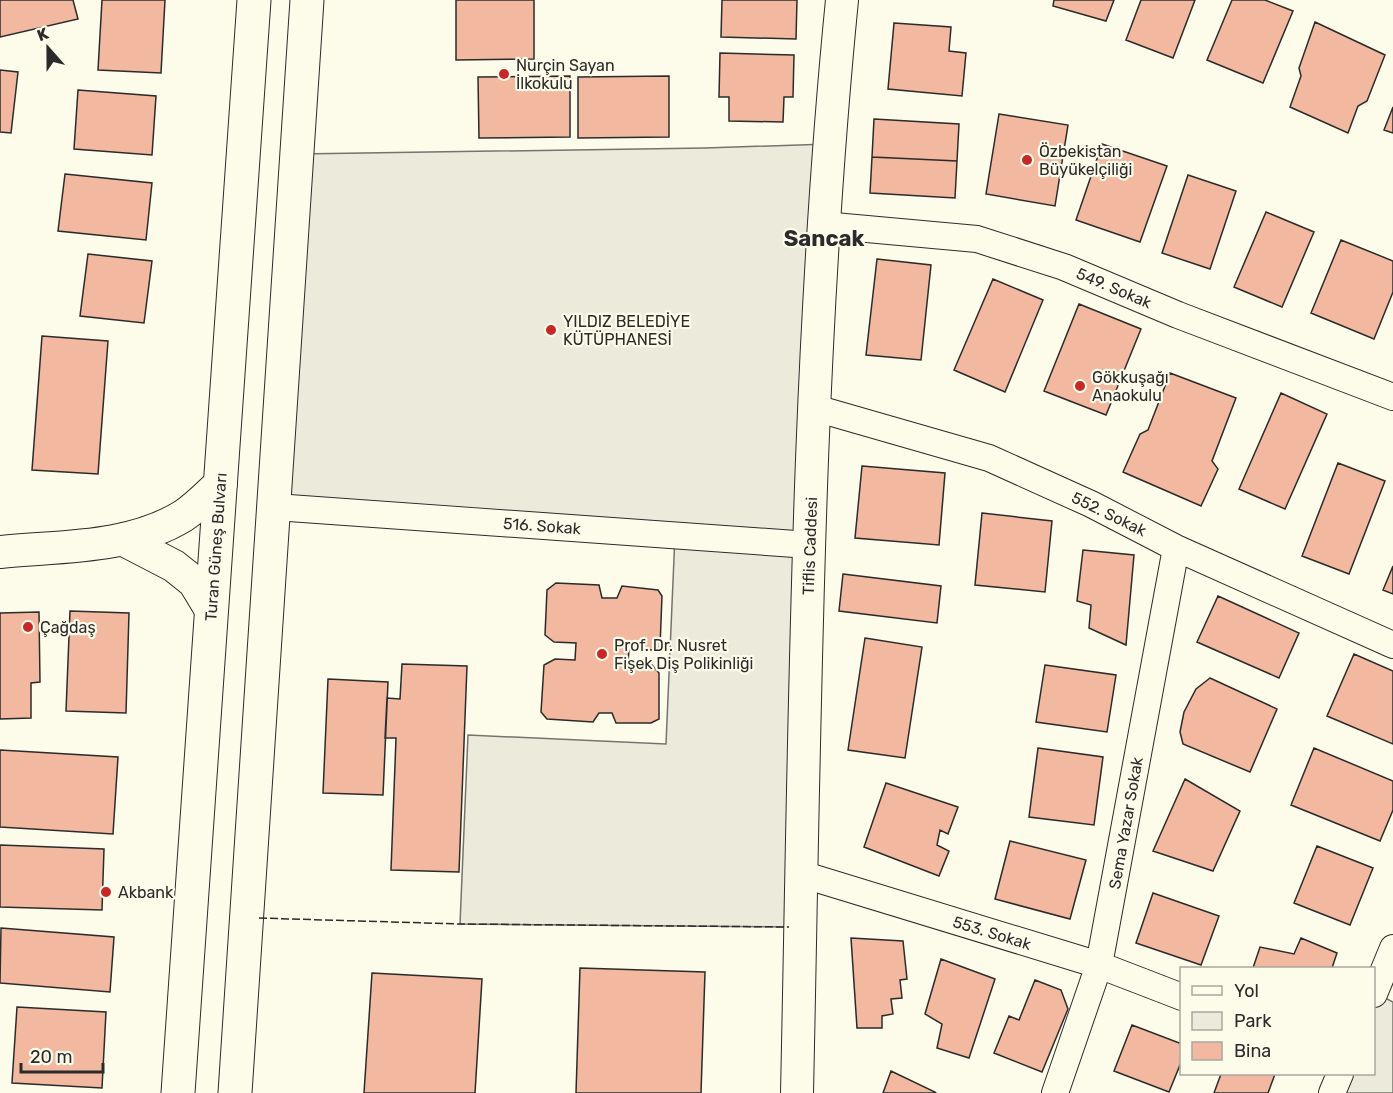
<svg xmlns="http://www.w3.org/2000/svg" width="1393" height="1093" font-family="Rubik,sans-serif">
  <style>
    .green { fill: #ecebdb; stroke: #74746e; stroke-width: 1.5 }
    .building { fill: #f2b8a0; stroke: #2b2b2b; stroke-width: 1.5 }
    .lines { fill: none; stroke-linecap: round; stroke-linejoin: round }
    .minor-casing { stroke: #2b2b2b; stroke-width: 28 }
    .tertiary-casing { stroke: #2b2b2b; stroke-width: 34 }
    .primary-casing { stroke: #2b2b2b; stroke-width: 35 }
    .minor { stroke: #fdfbea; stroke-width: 26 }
    .tertiary { stroke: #fdfbea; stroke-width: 32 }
    .primary { stroke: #fdfbea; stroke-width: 33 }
    .fence { stroke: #2b2b2b; stroke-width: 1.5; stroke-dasharray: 8 3; stroke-linecap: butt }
    .poi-dot { fill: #c62828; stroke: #fdfbea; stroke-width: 2 }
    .labels { text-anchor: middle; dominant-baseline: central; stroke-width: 4.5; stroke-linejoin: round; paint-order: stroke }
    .poi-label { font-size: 16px; fill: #2b2b2b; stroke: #fdfbea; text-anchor: start }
    .street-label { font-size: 16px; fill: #2b2b2b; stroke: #fdfbea }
    .district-label { font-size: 22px; font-weight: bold; fill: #2b2b2b; stroke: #fdfbea }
  </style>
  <rect width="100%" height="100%" fill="#fdfbea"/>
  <path class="green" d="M 828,144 L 801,927 L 460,924 L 468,735 L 666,744 L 675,535 L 275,507 L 298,154 L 705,148 Z
    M 1374,992 L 1393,1002 L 1393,1093 L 1331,1093 L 1340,1074 L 1374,1074 Z"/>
  <path class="building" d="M 0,0 L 73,0 L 78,19 L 0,37 Z
    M 102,0 L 165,0 L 161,73 L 98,70 Z
    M 456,0 L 534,0 L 534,59 L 456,60 Z
    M 722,0 L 797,0 L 796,39 L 721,37 Z
    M 1054,0 L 1114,0 L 1106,21 L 1053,6 Z
    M 1141,0 L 1195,0 L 1173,58 L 1126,40 Z
    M 1232,0 L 1265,0 L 1293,11 L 1263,83 L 1207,60 Z
    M 1315,22 L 1385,55 L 1367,101 L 1358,106 L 1348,133 L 1290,107 L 1301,76 L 1299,68 Z
    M 894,23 L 951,27 L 949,51 L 966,53 L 962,96 L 888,89 Z
    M 720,53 L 794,55 L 793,97 L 784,97 L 783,122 L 729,121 L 729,97 L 719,97 Z
    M 0,70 L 18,72 L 11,133 L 0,132 Z
    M 570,76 L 570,137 L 479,138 L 478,77 Z
    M 669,76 L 669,137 L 578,138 L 578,77 Z
    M 78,90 L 156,96 L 152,155 L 74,149 Z
    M 1393,107 L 1393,133 L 1384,130 Z
    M 999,114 L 1068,125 L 1055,206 L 986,194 Z
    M 874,119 L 959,124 L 957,161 L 872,157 Z
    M 1102,144 L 1167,166 L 1140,242 L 1076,220 Z
    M 872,157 L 957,161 L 955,198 L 870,193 Z
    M 65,174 L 152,183 L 146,240 L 58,231 Z
    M 1188,175 L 1236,191 L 1210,269 L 1162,253 Z
    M 1266,212 L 1314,232 L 1282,307 L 1234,287 Z
    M 1341,240 L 1393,261 L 1393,292 L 1374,339 L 1311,313 Z
    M 88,254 L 152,261 L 144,323 L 80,316 Z
    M 877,259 L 931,265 L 921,360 L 866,355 Z
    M 993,279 L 1043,300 L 1005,392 L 954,370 Z
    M 1079,304 L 1141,329 L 1106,415 L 1044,391 Z
    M 42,336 L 108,341 L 98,474 L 32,470 Z
    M 1170,373 L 1236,398 L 1212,461 L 1218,469 L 1201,506 L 1123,472 L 1140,434 L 1148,430 Z
    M 1281,393 L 1327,414 L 1285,509 L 1239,489 Z
    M 1338,463 L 1385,481 L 1349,574 L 1302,556 Z
    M 862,466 L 945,473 L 939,545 L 855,538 Z
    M 982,513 L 1052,521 L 1045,592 L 975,585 Z
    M 1083,550 L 1134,555 L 1126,645 L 1089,628 L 1091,605 L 1077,601 Z
    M 1393,566 L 1393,594 L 1383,590 Z
    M 843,574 L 941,586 L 937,623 L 839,611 Z
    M 556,583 L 599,585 L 602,598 L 617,598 L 622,586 L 658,590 L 662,596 L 660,647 L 652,650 L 629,648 L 628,664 L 652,665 L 659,673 L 659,719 L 651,723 L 616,723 L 612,713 L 599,713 L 593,722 L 547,719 L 541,712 L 544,665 L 555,659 L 575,660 L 576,643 L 554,642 L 545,635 L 547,590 Z
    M 1218,596 L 1299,633 L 1279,678 L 1197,642 Z
    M 70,611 L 129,613 L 126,713 L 66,711 Z
    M 39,612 L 40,682 L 31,683 L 31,718 L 0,719 L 0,613 Z
    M 865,638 L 922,647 L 905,758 L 848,750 Z
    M 1354,654 L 1393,671 L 1393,744 L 1327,716 Z
    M 402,664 L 467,666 L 459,872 L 391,870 L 396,738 L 385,738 L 387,698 L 400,699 Z
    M 1045,665 L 1116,675 L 1107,732 L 1036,722 Z
    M 1210,678 L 1277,709 L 1250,772 L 1183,744 L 1180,732 L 1184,712 L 1196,689 Z
    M 328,679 L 388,682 L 383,795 L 323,793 Z
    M 1038,748 L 1103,757 L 1094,825 L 1029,817 Z
    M 1314,748 L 1393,781 L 1393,810 L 1380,841 L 1291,805 Z
    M 0,750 L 118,757 L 113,834 L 0,827 Z
    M 1185,779 L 1240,811 L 1213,871 L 1153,851 Z
    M 886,783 L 958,807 L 948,834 L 940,830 L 937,845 L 949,851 L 939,876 L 864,847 Z
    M 1010,841 L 1086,860 L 1070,919 L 995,899 Z
    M 0,845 L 104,849 L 102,910 L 0,907 Z
    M 1317,846 L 1373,868 L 1350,925 L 1294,903 Z
    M 1153,893 L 1219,916 L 1201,965 L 1136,943 Z
    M 1,928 L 114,937 L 110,992 L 0,983 Z
    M 851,938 L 903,941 L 907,979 L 900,980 L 902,998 L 891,999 L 893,1014 L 882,1016 L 882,1028 L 857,1028 Z
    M 1301,938 L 1337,953 L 1332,968 L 1253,968 L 1260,947 L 1294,954 Z
    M 941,959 L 995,979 L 969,1058 L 937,1048 L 942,1024 L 925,1014 Z
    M 580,968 L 705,972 L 701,1093 L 576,1093 Z
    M 372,973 L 482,979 L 475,1093 L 364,1093 Z
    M 1035,980 L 1061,990 L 1068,1009 L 1042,1072 L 994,1053 L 1009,1016 L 1019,1020 Z
    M 17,1007 L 106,1012 L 102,1088 L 12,1083 Z
    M 1132,1025 L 1182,1044 L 1182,1060 L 1169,1092 L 1114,1071 Z
    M 891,1071 L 935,1092 L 936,1093 L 883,1093 Z
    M 1221,1074 L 1275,1074 L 1268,1093 L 1214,1093 Z"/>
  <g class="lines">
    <g class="minor-casing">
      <path id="minor" d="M 823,225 L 977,239 L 1064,267 L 1178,315 L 1393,397
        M 815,408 L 989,458 L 1091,504 L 1176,548 L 1393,645
        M 275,507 L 809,545
        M 801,874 L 1099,965 L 1182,997
        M 1374,994 L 1393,948
        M 1055,1093 L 1099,965 L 1176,548
        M 1332,1093 L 1340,1074"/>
    </g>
    <g class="tertiary-casing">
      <path id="tertiary" d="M 124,540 L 174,566 L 194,582 L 211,610
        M 0,552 C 61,546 129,549 183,516 C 197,507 209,494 221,483
        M 797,1093 C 805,729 806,363 842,0"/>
    </g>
    <g class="primary-casing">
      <path id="primary" d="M 178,1093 L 254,0
        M 235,1093 L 307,0"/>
    </g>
    <use href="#minor" class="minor"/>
    <use href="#tertiary" class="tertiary"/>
    <use href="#primary" class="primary"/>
    <path class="fence" d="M 259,918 L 460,924 L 789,927"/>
  </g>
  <g class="poi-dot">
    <circle cx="504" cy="74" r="6"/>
    <circle cx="1027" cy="160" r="6"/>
    <circle cx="551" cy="330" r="6"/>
    <circle cx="1080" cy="386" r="6"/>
    <circle cx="28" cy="627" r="6"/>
    <circle cx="602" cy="654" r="6"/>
    <circle cx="106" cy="892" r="6"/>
  </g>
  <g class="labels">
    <g class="poi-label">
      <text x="516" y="65">Nurçin Sayan<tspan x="516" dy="18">İlkokulu</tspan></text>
      <text x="1039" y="151">Özbekistan<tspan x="1039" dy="18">Büyükelçiliği</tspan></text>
      <text x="563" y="321">YILDIZ BELEDİYE<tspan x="563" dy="18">KÜTÜPHANESİ</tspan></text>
      <text x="1092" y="377">Gökkuşağı<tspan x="1092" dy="18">Anaokulu</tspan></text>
      <text x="40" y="627">Çağdaş</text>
      <text x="614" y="645">Prof. Dr. Nusret<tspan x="614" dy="18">Fişek Diş Polikinliği</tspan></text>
      <text x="118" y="892">Akbank</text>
    </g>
    <g class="street-label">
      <text transform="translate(1114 288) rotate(23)">549. Sokak</text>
      <text transform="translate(1109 514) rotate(26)">552. Sokak</text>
      <text transform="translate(542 526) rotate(4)">516. Sokak</text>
      <text transform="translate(810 546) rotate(-88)">Tiflis Caddesi</text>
      <text transform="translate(216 547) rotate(-86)">Turan Güneş Bulvarı</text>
      <text transform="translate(1126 823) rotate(-80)">Sema Yazar Sokak</text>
      <text transform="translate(992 933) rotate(17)">553. Sokak</text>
    </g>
    <g class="district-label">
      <text x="824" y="238">Sancak</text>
    </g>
  </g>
  <rect x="1180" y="967" width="195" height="108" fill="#fdfbea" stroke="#a9a89e" stroke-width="1.5"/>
  <rect x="1192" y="986" width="30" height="9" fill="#fdfbea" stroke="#a9a89e" stroke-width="1.5"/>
  <text x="1234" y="997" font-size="18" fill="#2b2b2b">Yol</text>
  <rect x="1192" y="1012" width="30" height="18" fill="#ecebdb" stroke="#a9a89e" stroke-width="1.5"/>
  <text x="1234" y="1027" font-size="18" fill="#2b2b2b">Park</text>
  <rect x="1192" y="1042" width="30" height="18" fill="#f2b8a0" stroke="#a9a89e" stroke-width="1.5"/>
  <text x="1234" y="1057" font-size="18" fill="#2b2b2b">Bina</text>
  <g transform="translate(48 48) rotate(339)" stroke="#fdfbea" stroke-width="4.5" paint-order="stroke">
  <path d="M0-4.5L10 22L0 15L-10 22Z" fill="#2b2b2b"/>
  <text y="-9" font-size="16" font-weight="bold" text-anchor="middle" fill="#2b2b2b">K</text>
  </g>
  <path d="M21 1063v9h82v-9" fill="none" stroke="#2b2b2b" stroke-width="3"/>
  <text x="30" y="1063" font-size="18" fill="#2b2b2b" stroke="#fdfbea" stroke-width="4.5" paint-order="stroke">20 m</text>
</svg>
